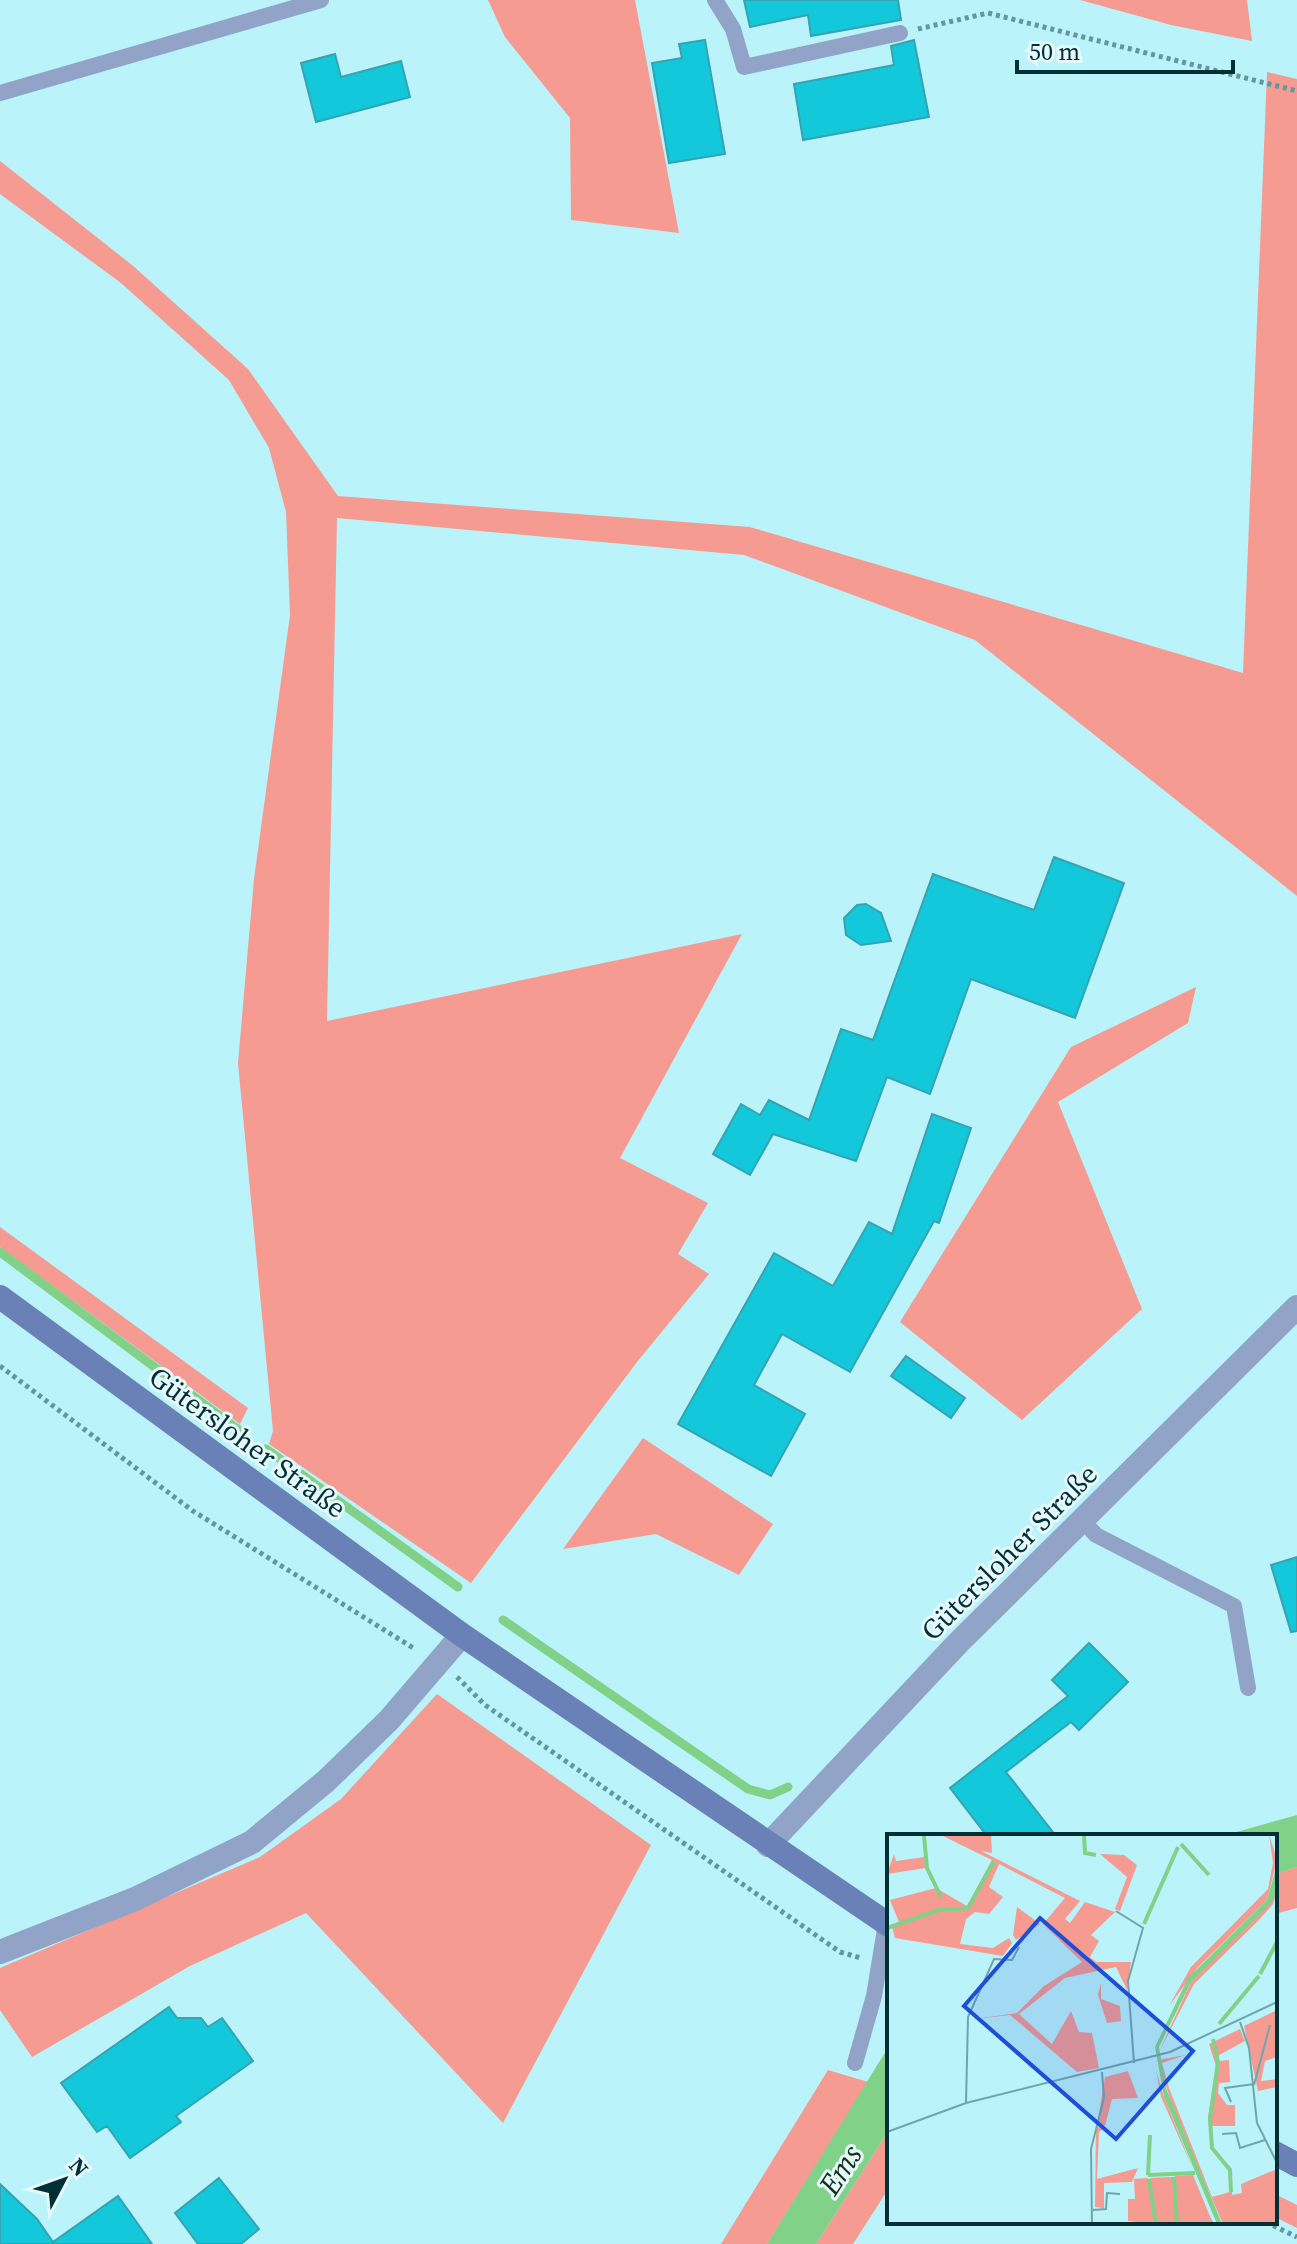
<svg xmlns="http://www.w3.org/2000/svg" width="1297" height="2244" font-family="'Source Serif 4',serif">
  <style>
    .green { fill: #f59b91 }
    .water { fill: #81d189 }
    .lines { fill: none; stroke-linecap: round; stroke-linejoin: round }
    .stream { stroke: #81d189; stroke-width: 9 }
    .building { fill: #12c8da; stroke: #36a3b0; stroke-width: 2 }
    .path { stroke: #62979d; stroke-width: 5; stroke-dasharray: 4 4; stroke-linecap: butt }
    .lane { stroke: #92a3c8; stroke-width: 16 }
    .street { stroke: #92a3c8; stroke-width: 24 }
    .secondary { stroke: #6a81b7; stroke-width: 24 }
    .labels { text-anchor: middle; dominant-baseline: central; stroke-width: 6; stroke-linejoin: round; paint-order: stroke }
    .street-label { font-size: 28px; fill: #002f34; stroke: #e6f8fb }
    .water-label { font-size: 30px; font-style: italic; fill: #113216; stroke: #e6f8fb }
    .inset-river { fill: none; stroke: #81d189; stroke-width: 4 }
    .inset-road { fill: none; stroke: #70a5ab; stroke-width: 2 }
    .view { fill: #1d4ed8; fill-opacity: 0.15; stroke: #1d4ed8; stroke-width: 4 }
    .inset-edge { fill: none; stroke: #002f34; stroke-width: 4 }
  </style>
  <rect width="100%" height="100%" fill="#baf3fa"/>
  <path class="green" d="M 488,0 L 635,0 L 679,233 L 571,220 L 570,118 L 505,37 Z
    M 1080,0 L 1247,0 L 1252,41 L 1171,25 Z
    M 1267,72 L 1297,79 L 1297,896 L 975,640 L 744,555 L 337,518 L 327,1021 L 742,934 L 620,1158 L 708,1203 L 678,1254 L 709,1274 L 637,1362 L 471,1583 L 269,1444 L 273,1431 L 238,1063 L 254,879 L 290,615 L 286,512 L 269,448 L 229,380 L 121,283 L 0,194 L 0,161 L 132,265 L 248,369 L 338,496 L 750,527 L 1243,673 Z
    M 1196,987 L 1188,1023 L 1058,1102 L 1142,1309 L 1022,1420 L 900,1322 L 1071,1047 Z
    M 0,1227 L 248,1408 L 240,1424 L 0,1247 Z
    M 643,1438 L 773,1524 L 739,1575 L 656,1534 L 563,1549 Z
    M 437,1694 L 651,1845 L 503,2123 L 306,1913 L 190,1966 L 32,2057 L 0,2010 L 0,1968 L 260,1857 L 341,1799 Z
    M 1297,1867 L 1297,1908 L 1275,1914 L 1275,1874 Z
    M 828,2070 L 868,2082 L 767,2244 L 721,2244 Z
    M 889,2130 L 889,2188 L 853,2244 L 816,2244 Z
    M 1275,2194 L 1297,2205 L 1297,2228 L 1275,2217 Z"/>
  <path class="water" d="M 1297,1815 L 1297,1867 L 1275,1874 L 1275,1836 L 1222,1836 Z
    M 889,2046 L 889,2130 L 816,2244 L 767,2244 Z"/>
  <g class="lines">
    <path class="stream" d="M 0,1252 L 239,1430
      M 266,1449 L 458,1587
      M 503,1620 L 748,1789 L 770,1795 L 788,1787"/>
  </g>
  <path class="building" d="M 744,0 L 898,0 L 901,20 L 811,36 L 808,15 L 750,27 Z
    M 705,40 L 725,154 L 669,163 L 652,63 L 682,58 L 679,44 Z
    M 914,40 L 929,117 L 803,140 L 794,84 L 894,65 L 891,46 Z
    M 335,54 L 341,77 L 401,61 L 410,97 L 316,122 L 301,63 Z
    M 1054,857 L 1124,883 L 1075,1018 L 971,979 L 930,1094 L 887,1077 L 856,1161 L 773,1134 L 750,1175 L 713,1154 L 741,1104 L 760,1115 L 769,1100 L 809,1120 L 841,1029 L 873,1040 L 933,874 L 1034,910 Z
    M 866,904 L 881,913 L 891,941 L 861,945 L 846,935 L 844,918 L 857,905 Z
    M 932,1114 L 971,1128 L 939,1223 L 934,1221 L 850,1372 L 782,1334 L 754,1385 L 805,1414 L 771,1476 L 678,1424 L 774,1253 L 833,1286 L 869,1222 L 892,1234 Z
    M 906,1356 L 965,1398 L 951,1418 L 891,1376 Z
    M 1297,1557 L 1297,1631 L 1291,1632 L 1271,1565 Z
    M 1089,1643 L 1128,1682 L 1079,1730 L 1071,1722 L 1006,1772 L 1056,1836 L 987,1836 L 950,1788 L 1068,1696 L 1052,1680 Z
    M 169,2007 L 177,2018 L 201,2018 L 208,2027 L 222,2018 L 253,2061 L 176,2116 L 181,2122 L 130,2158 L 107,2126 L 97,2132 L 61,2083 Z
    M 219,2178 L 259,2229 L 241,2244 L 198,2244 L 175,2213 Z
    M 0,2184 L 37,2219 L 53,2242 L 118,2196 L 152,2244 L 0,2244 Z"/>
  <g class="lines">
    <path class="path" d="M 918,29 L 988,13 L 1297,91
      M 0,1366 L 193,1511 L 415,1649
      M 457,1677 L 485,1705 L 840,1952 L 861,1958
      M 1266,2222 L 1297,2237"/>
    <path class="lane" d="M 715,0 L 733,29 L 744,67 L 900,33
      M 0,93 L 321,0
      M 1084,1522 L 1096,1535 L 1234,1606 L 1248,1688
      M 855,2063 L 874,1996 L 886,1923"/>
    <path class="street" d="M 768,1845 L 958,1643 L 1297,1307
      M 0,1952 L 135,1899 L 252,1842 L 326,1781 L 389,1720 L 462,1635"/>
    <path class="secondary" d="M 0,1297 L 462,1635 L 889,1925
      M 1275,2153 L 1297,2165"/>
  </g>
  <g class="labels">
    <g class="street-label">
      <text transform="translate(248 1442) rotate(36)">Gütersloher Straße</text>
      <text transform="translate(1009 1552) rotate(-45)">Gütersloher Straße</text>
    </g>
    <g class="water-label">
      <text transform="translate(840 2170) rotate(-57)">Ems</text>
    </g>
  </g>
  <g transform="translate(887 1834)">
    <rect width="390" height="390" fill="#baf3fa"/>
    <path d="M 38,0 L 104,0 L 105,19 L 94,17 L 193,67 L 178,85 L 183,89 L 198,68 L 228,78 L 204,101 L 212,107 L 203,123 L 209,128 L 244,128 L 240,156 L 229,133 L 178,144 L 132,180 L 165,210 L 184,177 L 192,198 L 205,199 L 212,234 L 190,238 L 123,181 L 81,186 L 130,179 L 157,152 L 195,128 L 156,90 L 178,64 L 112,30 L 102,53 L 116,63 L 102,80 L 88,78 L 79,85 L 73,110 L 106,114 L 122,104 L 125,109 L 116,122 L 8,104 L 5,93 L 53,77 L 12,88 L 3,66 L 49,54 L 80,72 L 105,26 L 56,2 ZM 382,0 L 390,26 L 380,66 L 311,133 L 282,172 L 304,133 L 381,55 L 386,29 ZM 7,20 L 9,27 L 38,23 L 39,34 L 0,40 ZM 213,20 L 237,21 L 250,31 L 233,77 L 228,75 L 240,43 ZM 390,57 L 386,70 L 372,86 L 307,150 L 272,218 L 304,148 ZM 130,73 L 153,90 L 129,106 L 126,101 ZM 214,149 L 214,165 L 233,172 L 234,187 L 220,189 L 211,161 ZM 390,176 L 390,223 L 378,227 L 374,247 L 390,245 L 390,253 L 371,257 L 357,192 ZM 353,195 L 358,207 L 332,221 L 332,227 L 342,226 L 343,248 L 332,249 L 331,259 L 340,271 L 348,271 L 348,292 L 324,292 L 327,316 L 345,335 L 345,361 L 355,359 L 354,350 L 390,335 L 390,390 L 336,390 L 288,280 L 271,226 L 299,221 L 275,229 L 282,254 L 325,363 L 343,358 L 342,336 L 324,313 L 321,283 L 329,232 L 322,210 ZM 269,236 L 277,263 L 306,335 L 274,263 ZM 241,237 L 251,264 L 225,265 L 218,292 L 210,291 L 218,243 ZM 209,293 L 218,294 L 212,298 L 210,345 L 251,334 L 245,348 L 217,349 L 217,374 L 208,373 ZM 306,341 L 322,380 L 327,390 L 291,390 L 288,342 ZM 286,343 L 290,390 L 270,390 L 263,344 ZM 261,344 L 268,390 L 241,387 L 241,365 L 248,365 L 247,345 Z" fill="#f59b91"/>
    <path d="M 390,30 L 390,57 L 384,69 L 304,148 L 272,213 L 279,254 L 335,390 L 330,390 L 277,263 L 268,213 L 301,144 L 380,66 Z" fill="#81d189"/>
    <path class="inset-river" d="M 197,0 L 198,19 L 209,21M 37,2 L 40,34 L 54,63M 294,10 L 322,41M 257,90 L 291,13M 0,94 L 52,76 L 81,74 L 107,27M 373,140 L 390,108M 332,190 L 372,142M 326,205 L 331,228 L 323,285 L 325,314 L 343,336 L 344,358M 261,341 L 308,339M 261,341 L 263,301M 287,343 L 290,390M 262,345 L 269,390"/>
    <path class="inset-road" d="M 229,77 L 256,94 L 241,147 L 247,229M 353,188 L 362,214 L 370,289 L 390,329M 367,251 L 383,191M 344,268 L 338,254 L 367,250M 79,269 L 81,183 L 107,125 L 125,126 L 132,113M 0,298 L 79,269 L 283,218 L 390,168M 335,300 L 349,299 L 353,314 L 378,306M 206,376 L 219,375 L 220,359 L 233,360M 205,390 L 204,315 L 217,264 L 215,238"/>
    <path class="view" d="M 153,84 L 306,217 L 229,305 L 77,172 Z"/>
    <rect width="390" height="390" class="inset-edge"/>
  </g>
  <g transform="translate(64 2180) rotate(49)" stroke="#e6f8fb" stroke-width="6" paint-order="stroke">
  <path d="M0-6L14 30L0 20L-14 30Z" fill="#002f34"/>
  <text y="-12" font-size="22" font-weight="bold" text-anchor="middle" fill="#002f34">N</text>
  </g>
  <path d="M1017 60v12h216v-12" fill="none" stroke="#002f34" stroke-width="4"/>
  <text x="1029" y="60" font-size="24" fill="#002f34" stroke="#e6f8fb" stroke-width="6" paint-order="stroke">50 m</text>
</svg>
